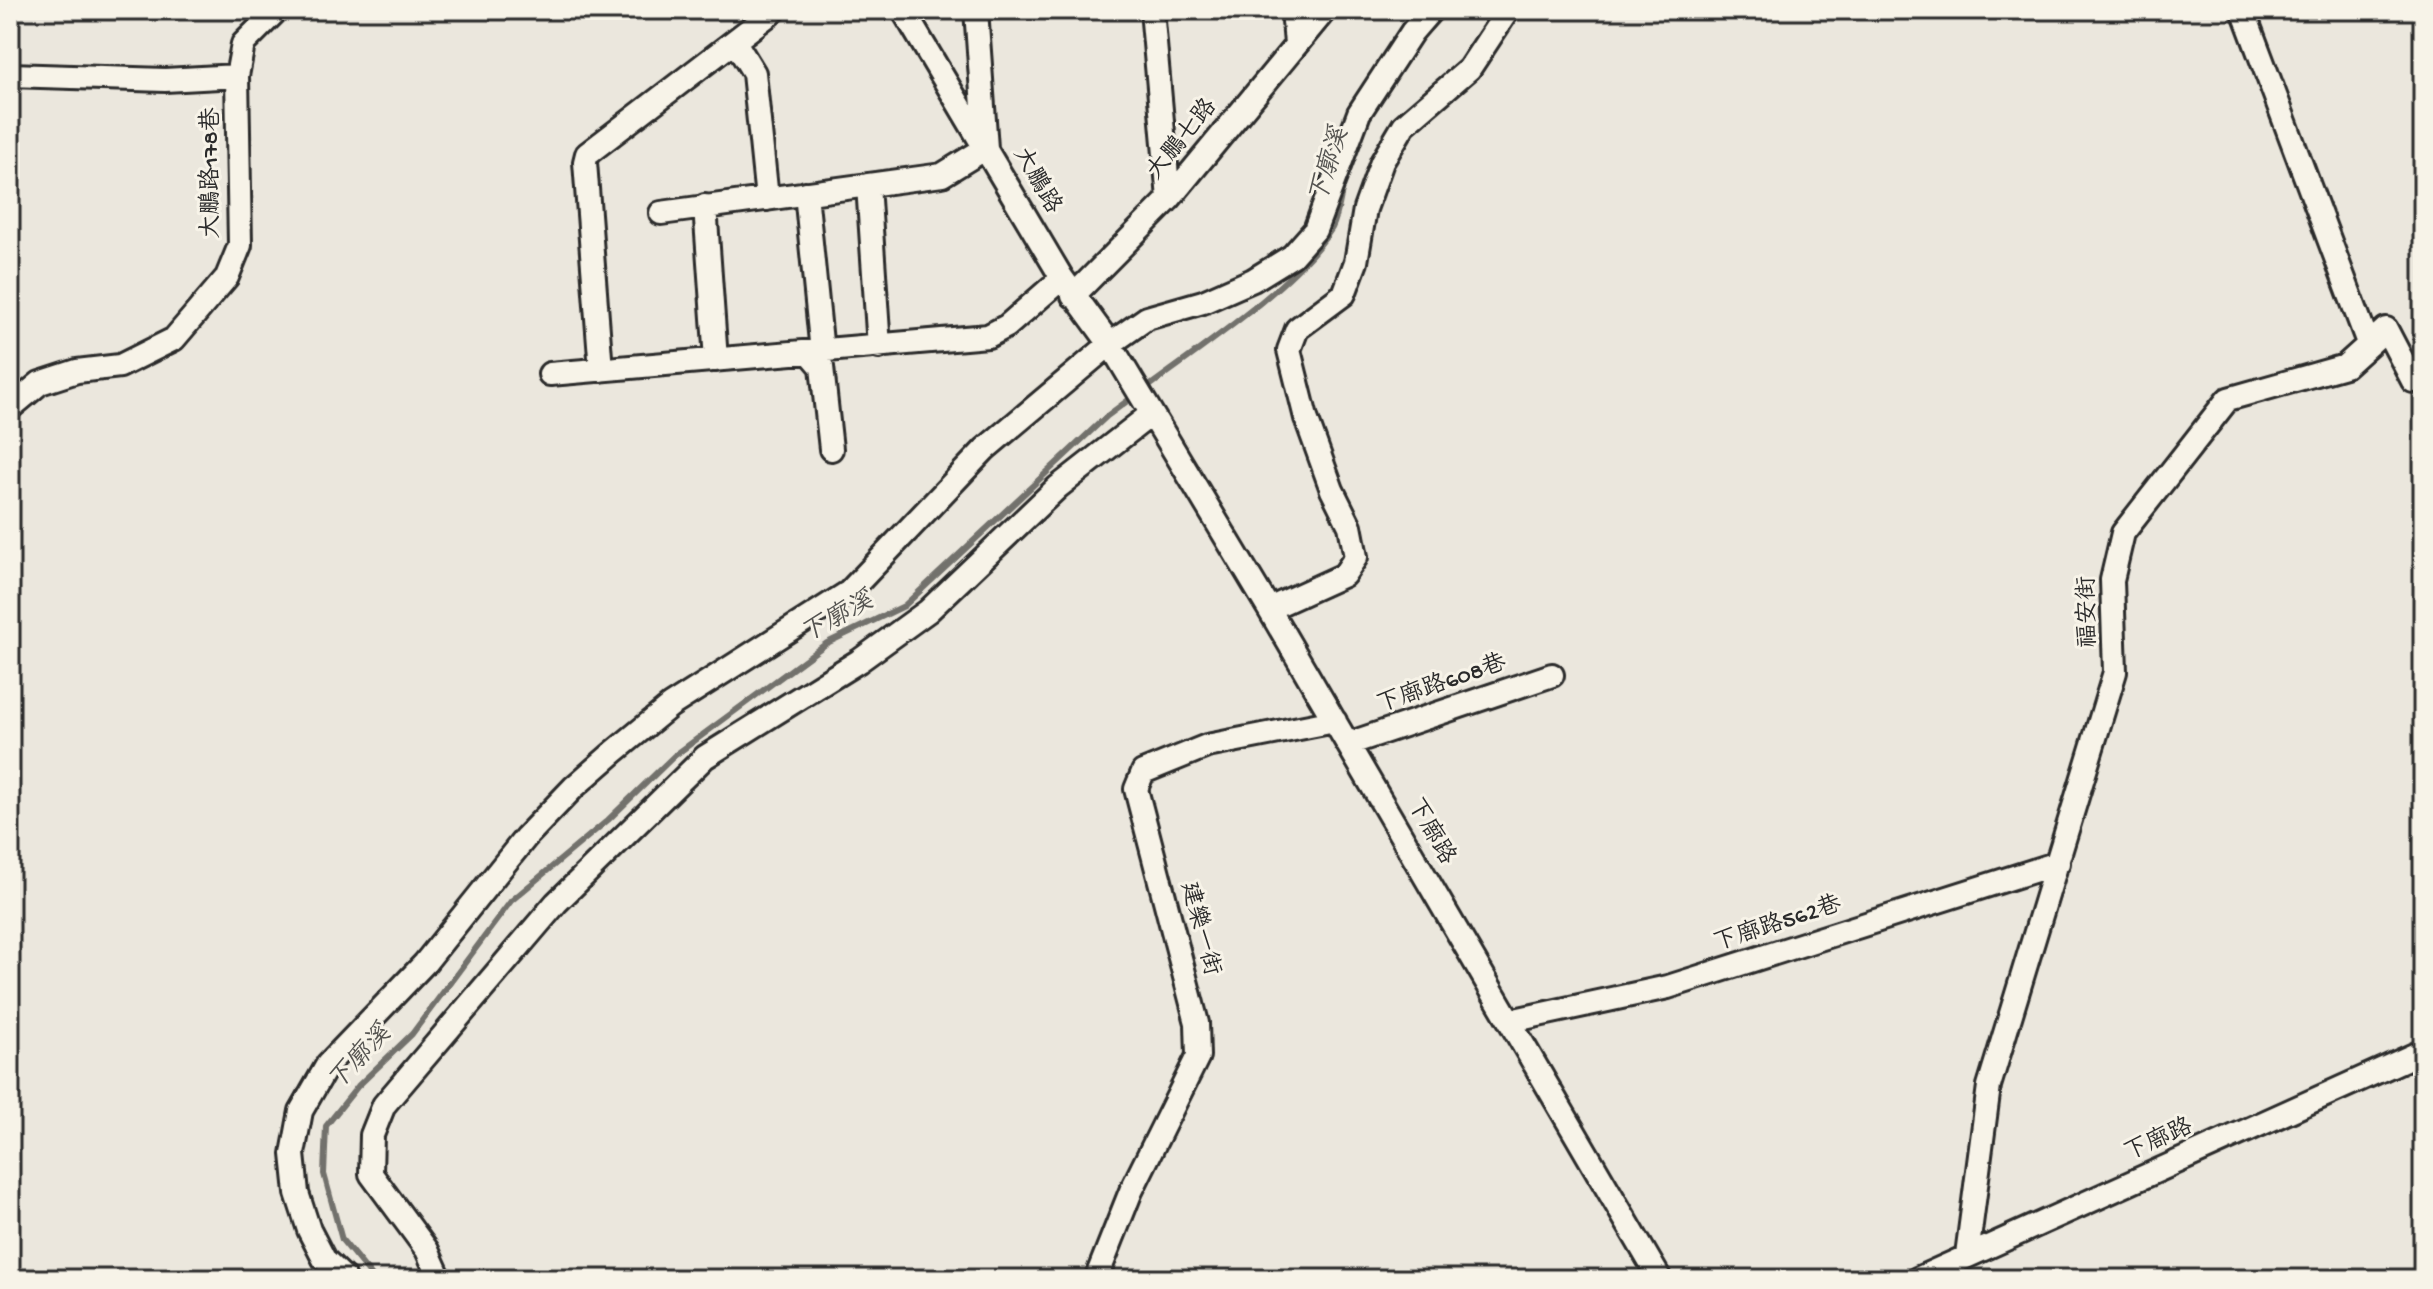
<svg xmlns="http://www.w3.org/2000/svg" width="2433" height="1289" font-family="'Gochi Hand','LXGW WenKai TC',sans-serif">
  <style>
    .lines { fill: none; stroke-linecap: round; stroke-linejoin: round }
    .stream { stroke: #72716c; stroke-width: 6 }
    .minor-casing { stroke: #2b2b2b; stroke-width: 28 }
    .minor { stroke: #f7f3e8; stroke-width: 22 }
    .labels { text-anchor: middle; dominant-baseline: central; stroke-width: 6; stroke-linejoin: round; paint-order: stroke }
    .street-label { font-size: 24px; fill: #2b2b2b; stroke: #f7f3e8 }
    .water-label { font-size: 26px; font-style: italic; fill: #555451; stroke: #f7f3e8 }
  </style>
  <rect width="100%" height="100%" fill="#ebe7dd"/>
  <filter id="ink" filterUnits="userSpaceOnUse"><feTurbulence type="fractalNoise" baseFrequency=".0125" numOctaves="2"/><feDisplacementMap in="SourceGraphic" scale="16" xChannelSelector="R" yChannelSelector="G"/><feConvolveMatrix kernelMatrix="1 2 1 2 8 2 1 2 1" color-interpolation-filters="sRGB"/></filter>
  <g filter="url(#ink)">
    <g class="lines">
      <path class="stream" d="M 1430,28 L 1447,10
        M 1144,390 C 1198,350 1297,284 1332,228 C 1338,216 1340,199 1343,186
        M 374,1279 L 342,1240 L 324,1174 L 326,1126 L 358,1086 L 412,1034 L 511,901 L 608,820 L 674,756 L 827,643 L 904,606 L 1107,416 L 1134,396"/>
      <g class="minor-casing">
        <path id="minor" d="M 903,10 L 1062,278 L 1110,344 L 1269,609 L 1660,1279
          M 1152,10 L 1169,199
          M 1293,10 L 1296,44
          M 2243,10 L 2368,343
          M 735,42 L 754,73 L 767,199
          M 10,75 L 165,80 L 237,76
          M 868,185 L 879,347
          M 806,193 L 822,352
          M 705,206 L 716,360
          M 661,213 L 942,175 L 986,148 L 976,10
          M 1073,296 L 1169,199 L 1325,10
          M 810,353 L 822,367 L 831,449
          M 601,370 L 585,162 L 587,154 L 775,10
          M 550,374 L 988,336 L 1007,326 L 1062,278
          M 10,408 L 40,383 L 77,371 L 120,366 L 174,339 L 227,277 L 240,245 L 237,76 L 243,44 L 277,10
          M 1269,609 L 1344,575 L 1356,557 L 1350,526 L 1332,490 L 1306,418 L 1289,350 L 1297,329 L 1344,294 L 1356,262 L 1365,209 L 1382,162 L 1404,125 L 1469,69 L 1508,10
          M 1348,744 L 1552,675
          M 1510,1021 L 1668,987 L 2058,863
          M 1967,1255 L 1989,1086 L 2115,672 L 2112,580 L 2123,533 L 2228,399 L 2345,366 L 2386,329 L 2413,381 L 2423,379
          M 345,1279 L 324,1259 L 309,1230 L 297,1193 L 293,1154 L 301,1111 L 328,1064 L 425,963 L 526,837 L 574,787 L 614,752 L 670,706 L 849,592 L 985,449 L 1110,344 L 1147,318 L 1203,302 L 1253,280 L 1292,256 L 1315,230 L 1359,113 L 1412,32 L 1431,10
          M 440,1279 L 427,1250 L 371,1174 L 372,1135 L 384,1105 L 556,903 L 705,757 L 859,661 L 928,611 L 1058,487 L 1150,415
          M 1096,1279 L 1131,1191 L 1198,1056 L 1197,1023 L 1136,789 L 1143,772 L 1207,746 L 1335,721
          M 1917,1279 L 2423,1051"/>
      </g>
      <use href="#minor" class="minor"/>
    </g>
  </g>
  <g class="labels">
    <g class="street-label">
      <text transform="translate(1183 140) rotate(-51)">大鵬七路</text>
      <text transform="translate(212 173) rotate(-90)">大鵬路178巷</text>
      <text transform="translate(1036 181) rotate(60)">大鵬路</text>
      <text transform="translate(2089 612) rotate(-91)">福安街</text>
      <text transform="translate(1442 685) rotate(-19)">下廍路608巷</text>
      <text transform="translate(1430 832) rotate(60)">下廍路</text>
      <text transform="translate(1778 925) rotate(-18)">下廍路562巷</text>
      <text transform="translate(1199 929) rotate(75)">建樂一街</text>
      <text transform="translate(2159 1141) rotate(-24)">下廍路</text>
    </g>
    <g class="water-label">
      <text transform="translate(1331 166) rotate(-73)">下廓溪</text>
      <text transform="translate(838 619) rotate(-29)">下廓溪</text>
      <text transform="translate(361 1059) rotate(-47)">下廓溪</text>
    </g>
  </g>
  <rect width="2433" height="1289" fill="none" stroke="#f7f3e8" stroke-width="40"/>
  <rect x="20" y="20" width="2393" height="1249" fill="none" stroke="#2b2b2b" stroke-width="3" filter="url(#ink)"/>
</svg>
